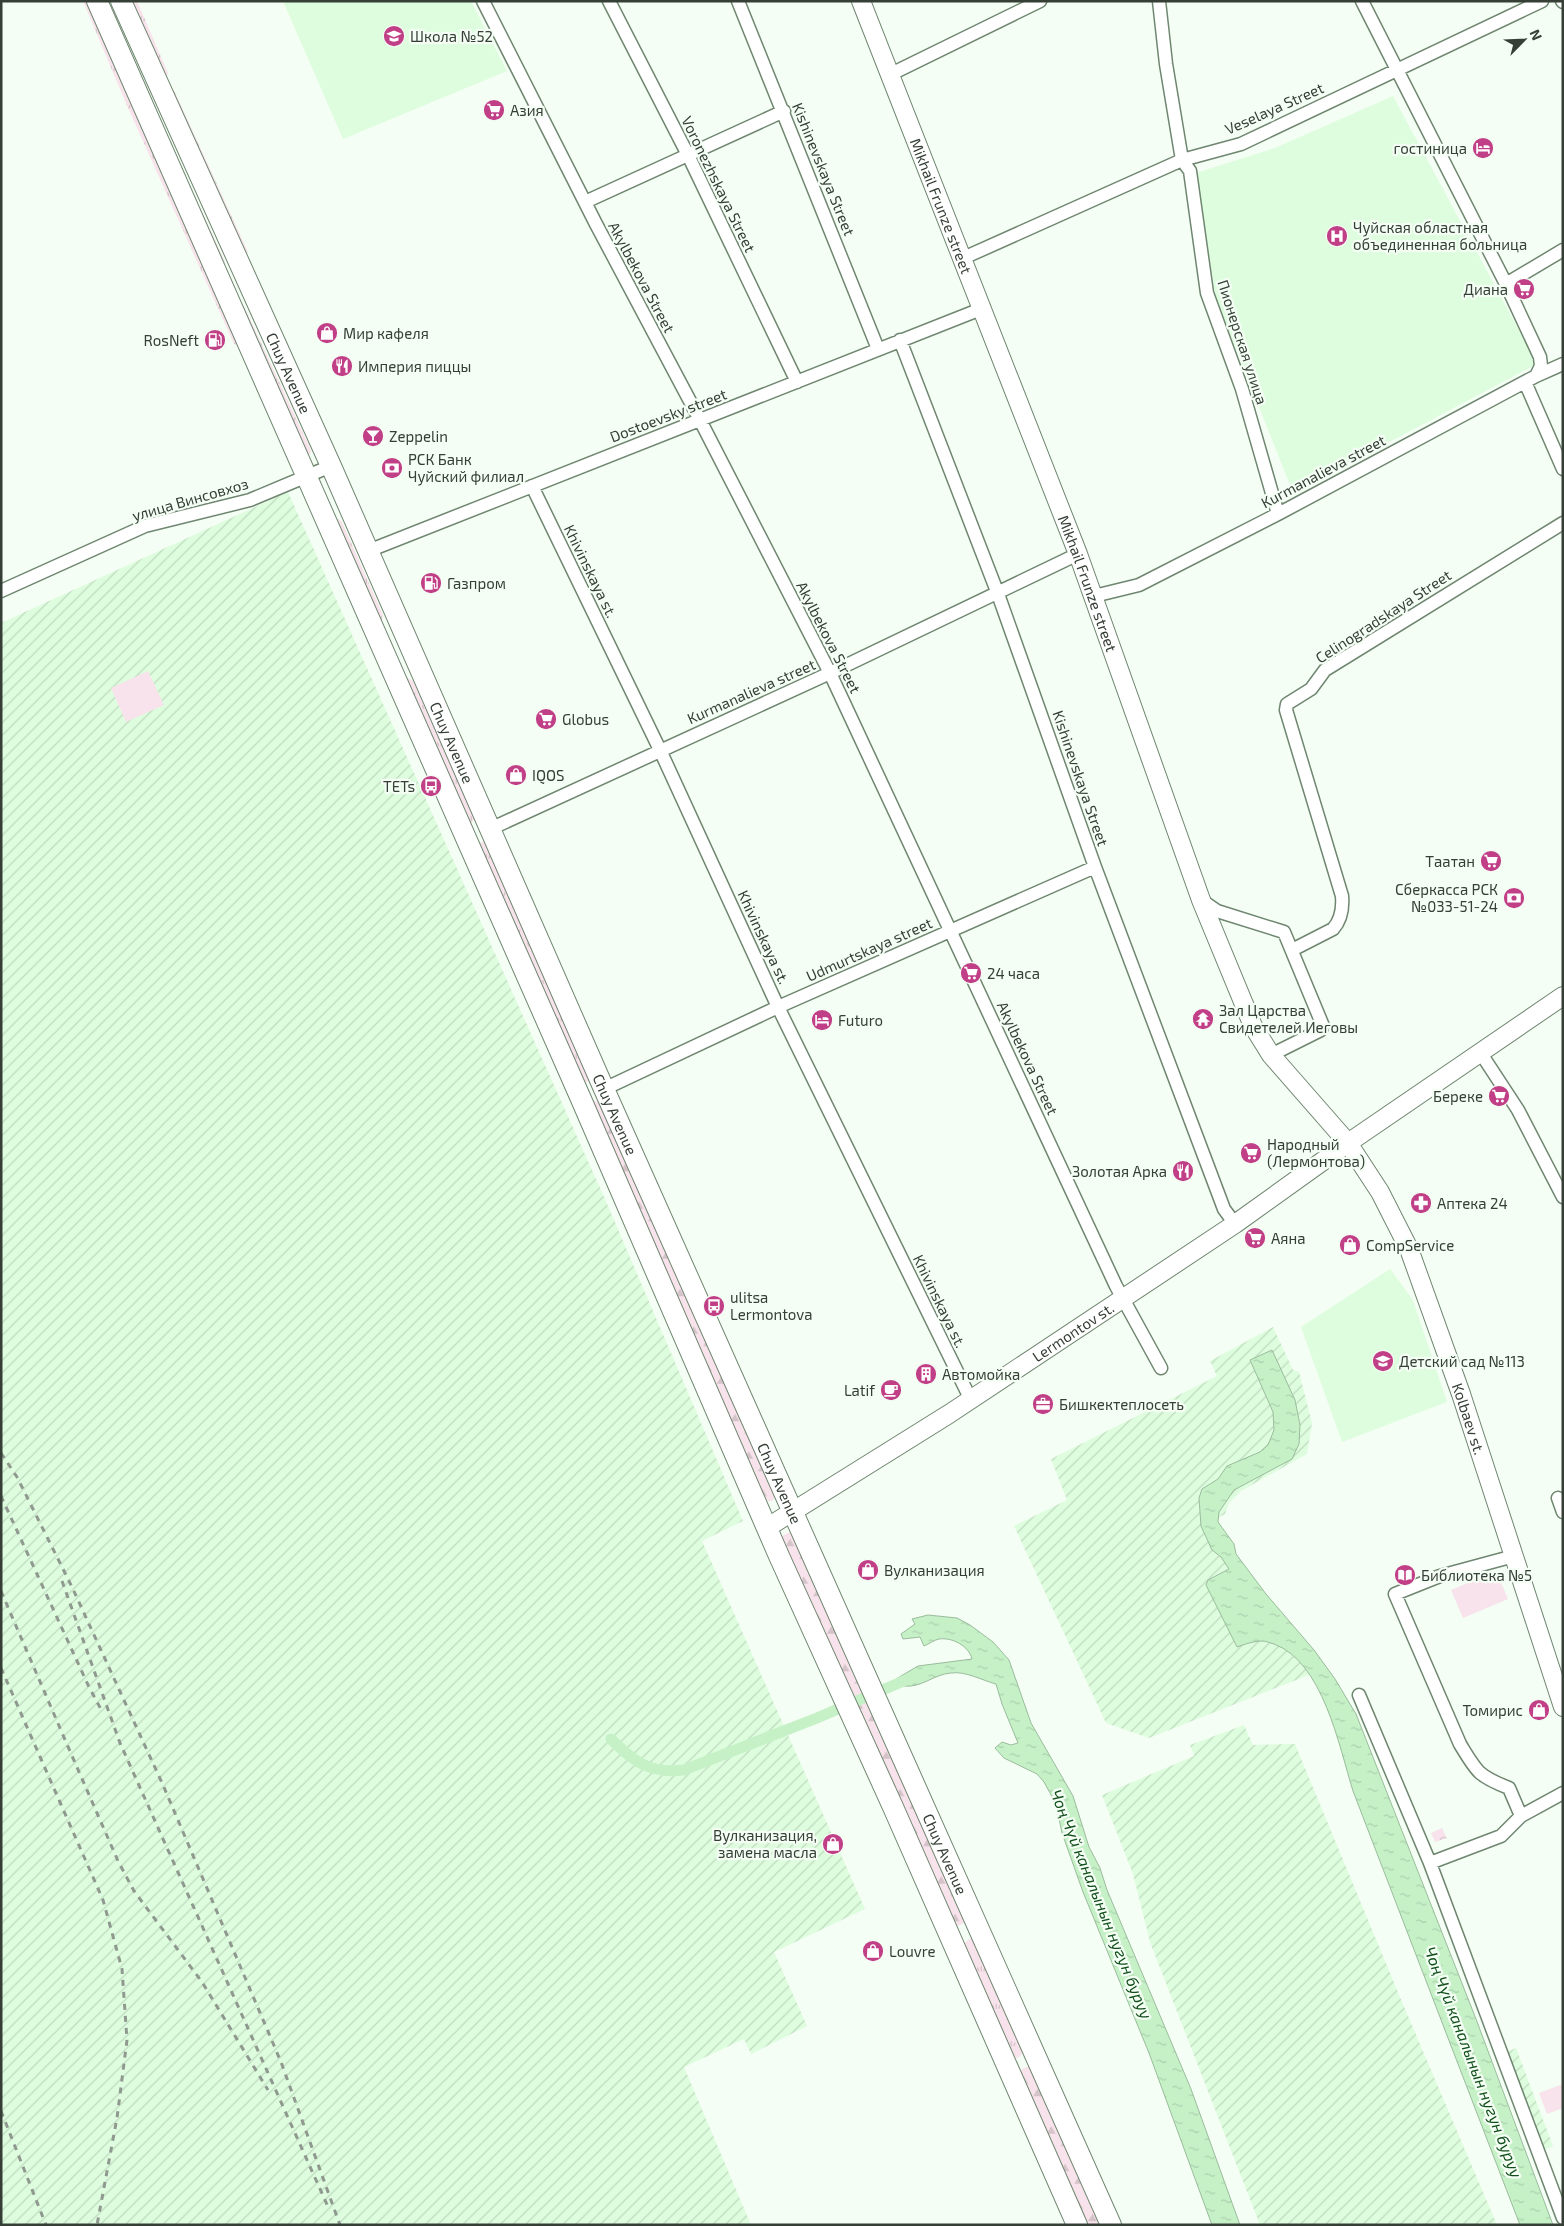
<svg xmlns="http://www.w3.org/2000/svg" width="1564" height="2226" font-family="'Exo 2',sans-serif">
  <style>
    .built { fill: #defdde }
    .industrial { fill: url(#industrial-furrows) }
    .grass { fill: url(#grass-tufts) }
    .forest { fill: url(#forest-firs) }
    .park { fill: url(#park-crowns) }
    .garden { fill: #f8e2eb }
    .water { fill: url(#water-ripples); stroke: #9abc9c }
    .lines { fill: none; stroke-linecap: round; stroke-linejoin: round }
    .canal { stroke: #c6f1c7; stroke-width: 11 }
    .minor-casing { stroke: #6f8670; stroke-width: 15 }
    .secondary-casing { stroke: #6f8670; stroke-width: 20 }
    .primary-casing { stroke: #6f8670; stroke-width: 22 }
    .minor { stroke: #fff; stroke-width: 12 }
    .secondary { stroke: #fff; stroke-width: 18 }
    .primary { stroke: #fff; stroke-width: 20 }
    .rail { stroke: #8f998f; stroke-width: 3; stroke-dasharray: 6 6; stroke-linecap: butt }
    .labels { text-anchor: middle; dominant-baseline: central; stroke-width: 4.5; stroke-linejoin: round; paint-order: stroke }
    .poi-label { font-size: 15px; fill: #353f36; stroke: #f4fef4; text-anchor: start }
    .street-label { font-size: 15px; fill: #353f36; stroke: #f4fef4 }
    .water-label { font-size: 16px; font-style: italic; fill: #124f1c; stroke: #f4fef4 }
  </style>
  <defs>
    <pattern id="industrial-furrows" width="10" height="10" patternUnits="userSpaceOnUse" patternTransform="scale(1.25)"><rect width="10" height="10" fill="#defdde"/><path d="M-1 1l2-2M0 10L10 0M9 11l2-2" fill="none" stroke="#bfdabf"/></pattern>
    <pattern id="grass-tufts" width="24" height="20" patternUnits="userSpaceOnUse" patternTransform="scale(1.25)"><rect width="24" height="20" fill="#f8e2eb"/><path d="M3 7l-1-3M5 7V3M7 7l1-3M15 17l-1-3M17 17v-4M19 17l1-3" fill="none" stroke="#d5c3ca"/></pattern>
    <pattern id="forest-firs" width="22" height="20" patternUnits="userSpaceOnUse" patternTransform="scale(1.25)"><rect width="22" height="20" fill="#f8e2eb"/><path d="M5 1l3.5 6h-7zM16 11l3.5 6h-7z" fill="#d5c3ca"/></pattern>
    <pattern id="park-crowns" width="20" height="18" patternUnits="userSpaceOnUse" patternTransform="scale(1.25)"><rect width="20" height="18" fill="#f8e2eb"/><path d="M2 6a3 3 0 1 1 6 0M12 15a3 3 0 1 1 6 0" fill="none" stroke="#d5c3ca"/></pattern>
    <pattern id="water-ripples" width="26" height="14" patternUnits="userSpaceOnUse" patternTransform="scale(1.25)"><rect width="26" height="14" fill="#c6f1c7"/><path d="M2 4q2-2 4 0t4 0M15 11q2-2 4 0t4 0" fill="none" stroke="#abd0ac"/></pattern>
  </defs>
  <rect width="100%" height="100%" fill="#f4fef4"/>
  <path class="built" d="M 283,1 L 471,1 L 507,71 L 343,139 Z
    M 1393,96 L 1537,364 L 1399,437 L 1292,490 L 1216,299 L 1196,173 L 1275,148 Z
    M 1390,1269 L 1413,1300 L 1447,1402 L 1342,1442 L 1301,1327 Z"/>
  <path class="industrial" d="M 288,492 L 605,1199 L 743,1521 L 702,1541 L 865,1909 L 774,1952 L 807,2026 L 751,2054 L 744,2039 L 684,2067 L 751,2225 L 1,2225 L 1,623 Z
    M 1273,1327 L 1293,1370 L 1299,1372 L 1312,1423 L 1307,1454 L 1241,1491 L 1229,1503 L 1225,1514 L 1202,1526 L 1212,1550 L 1221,1557 L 1229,1569 L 1209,1579 L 1253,1642 L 1264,1640 L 1284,1647 L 1304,1666 L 1309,1675 L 1149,1738 L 1106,1723 L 1014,1526 L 1067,1500 L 1051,1459 L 1217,1376 L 1210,1361 Z
    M 1244,1725 L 1253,1745 L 1295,1744 L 1402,2002 L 1497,2225 L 1260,2225 L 1150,1942 L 1133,1874 L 1102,1795 L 1194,1756 L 1190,1745 Z
    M 1516,2048 L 1553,2146 L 1544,2150 L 1507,2052 Z"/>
  <path class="grass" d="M 83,1 L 89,1 L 238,345 L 234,344 L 125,101 Z
    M 130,1 L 137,1 L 168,73 L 167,76 L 165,77 Z
    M 170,87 L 175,92 L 248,252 L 246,255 Z
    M 152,102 L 225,262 L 223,265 Z
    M 244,306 L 310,448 L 311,452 L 308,457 L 242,307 Z
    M 335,519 L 339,519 L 342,522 L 383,615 L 382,621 L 378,622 Z
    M 406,677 L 413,681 L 471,811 L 474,819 L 470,826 Z
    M 483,842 L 488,846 L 590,1080 L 581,1085 L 478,843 Z
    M 971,1938 L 975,1939 L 1025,2051 L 1018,2058 L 1012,2056 L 963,1947 L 964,1943 Z"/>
  <path class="forest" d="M 594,1100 L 601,1104 L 673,1267 L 776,1496 L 772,1501 L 768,1501 L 762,1491 L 591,1102 Z
    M 790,1532 L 794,1534 L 966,1922 L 958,1926 L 953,1924 L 781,1540 L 782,1536 Z
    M 1029,2066 L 1105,2225 L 1085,2225 L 1020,2075 L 1022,2069 Z"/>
  <path class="park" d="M 1442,1828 L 1447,1838 L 1435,1842 L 1431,1833 Z"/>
  <path class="garden" d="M 148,671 L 164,705 L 126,722 L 111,688 Z
    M 1496,1571 L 1508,1599 L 1463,1618 L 1451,1590 Z
    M 1563,2084 L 1563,2108 L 1547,2114 L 1539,2093 Z"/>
  <path class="water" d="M 1272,1350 L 1295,1400 L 1300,1425 L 1299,1444 L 1292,1459 L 1234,1490 L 1219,1512 L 1218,1522 L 1234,1544 L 1236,1554 L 1266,1594 L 1314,1650 L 1335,1679 L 1356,1714 L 1476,2019 L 1553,2225 L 1520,2225 L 1353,1791 C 1339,1746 1323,1662 1274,1644 C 1270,1643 1266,1641 1263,1641 C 1254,1641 1245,1644 1237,1647 L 1206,1585 L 1208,1580 L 1229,1569 L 1221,1557 L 1212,1550 L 1201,1526 L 1199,1498 L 1202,1489 L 1218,1479 L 1227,1466 L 1260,1452 L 1268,1445 L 1274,1430 L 1273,1412 L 1250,1360 Z
    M 928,1615 L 957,1618 L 970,1625 L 993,1642 L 1009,1660 L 1031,1723 L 1073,1796 L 1089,1847 L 1100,1868 L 1107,1890 L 1191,2089 L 1240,2225 L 1212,2225 L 1149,2053 L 1083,1892 L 1062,1833 L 1056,1804 L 1044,1782 L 1037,1774 L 1004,1758 L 995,1748 L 1002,1742 L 1011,1745 L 1018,1743 L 1002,1704 L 996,1684 C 981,1680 966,1671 951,1673 C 934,1674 922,1688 904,1686 L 896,1679 L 918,1666 L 972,1659 C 969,1646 952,1637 939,1639 C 934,1640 929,1644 924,1646 L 920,1637 L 903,1639 L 901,1634 L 915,1624 L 912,1619 Z"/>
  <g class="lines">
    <path class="canal" d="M 611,1739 C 634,1762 650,1774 684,1770 L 817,1718 L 913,1677"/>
    <g class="minor-casing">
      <path id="minor" d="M 483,1 L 596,224 L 700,420 L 830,673 L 1116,1286 L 1161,1368
        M 609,1 L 688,155 L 797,382
        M 738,1 L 878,349
        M 1159,1 L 1166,64 L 1182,160 L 1190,171 L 1207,293 L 1242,389 L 1278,514
        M 1362,1 L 1506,284 L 1540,357 L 1541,366 L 1536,376
        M 1562,1 L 1563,2
        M 889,75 L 1040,1
        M 585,202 L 784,111
        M 961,259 L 1182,160 L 1241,144 L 1542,1
        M 1506,284 L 1563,250
        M 900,340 L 998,594 L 1095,867 L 1224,1209 L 1235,1224
        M 1525,382 L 1563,469
        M 532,486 L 660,750 L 778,1007 L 971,1400
        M 368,551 L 981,309
        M 1,591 L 145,526 L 250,500 L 331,466
        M 1094,596 L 1139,585 L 1278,514 L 1536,376 L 1563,364
        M 490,829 L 830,673 L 1078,554
        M 1201,900 L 1217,911 L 1284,932 L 1323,1026 L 1321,1030 L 1271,1055
        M 1292,950 L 1333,929 C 1341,920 1343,908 1342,896 L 1286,710 L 1287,704 L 1311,689 L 1325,670 L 1563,523
        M 1480,1052 L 1518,1110 L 1563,1197
        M 604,1089 L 778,1007 L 1095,867
        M 1558,1498 L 1563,1512
        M 1514,1556 L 1440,1576 L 1395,1594 L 1460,1744 C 1477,1772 1478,1776 1509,1788 L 1521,1816
        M 1359,1695 L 1430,1863 L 1563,2218
        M 1430,1863 L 1501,1836 L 1521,1816 L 1563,1793"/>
    </g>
    <g class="secondary-casing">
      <g id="secondary">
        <path id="s1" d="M 861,1 L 1078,554 L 1201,900 L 1253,1026 L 1271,1055 L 1348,1143 L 1380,1192 L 1409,1249 L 1461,1394 L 1563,1707"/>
        <path id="s2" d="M 768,1527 L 949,1414 L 1235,1224 L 1348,1143 L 1563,996"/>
      </g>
    </g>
    <g class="primary-casing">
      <g id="primary">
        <path d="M 97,1 L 581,1099 L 779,1556 L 893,1807 L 1077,2225"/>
        <path id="s3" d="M 121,1 L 331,466 L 604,1089 L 1111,2225"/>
      </g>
    </g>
    <use href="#minor" class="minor"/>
    <use href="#secondary" class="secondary"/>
    <use href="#primary" class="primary"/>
    <path class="rail" d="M 1,1453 L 17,1477 L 72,1587 L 163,1785 L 281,2062 L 340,2225
      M 1,1496 L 89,1687 L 103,1713
      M 62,1581 L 120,1743 L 329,2209
      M 1,1591 L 66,1742 L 118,1861 L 134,1891 L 202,1982 L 268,2090
      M 1,1668 L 103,1900 L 122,1969 L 127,2040 L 117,2118 L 97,2225
      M 1,2111 L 46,2225"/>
  </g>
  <defs>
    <g id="school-disc" transform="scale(1.125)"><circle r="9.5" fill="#c13f86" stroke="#f4fef4"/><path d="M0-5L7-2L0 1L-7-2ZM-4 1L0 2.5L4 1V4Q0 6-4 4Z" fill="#fff"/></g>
    <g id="supermarket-disc" transform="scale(1.125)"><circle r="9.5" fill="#c13f86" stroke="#f4fef4"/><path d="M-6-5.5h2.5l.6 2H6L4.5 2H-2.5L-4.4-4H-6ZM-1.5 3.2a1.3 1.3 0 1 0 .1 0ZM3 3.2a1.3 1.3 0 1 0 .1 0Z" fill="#fff"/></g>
    <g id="hotel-disc" transform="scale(1.125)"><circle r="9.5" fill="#c13f86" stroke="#f4fef4"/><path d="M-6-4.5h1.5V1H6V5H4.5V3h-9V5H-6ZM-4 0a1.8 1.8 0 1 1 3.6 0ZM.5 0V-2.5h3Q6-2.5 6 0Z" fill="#fff"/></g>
    <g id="hospital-disc" transform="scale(1.125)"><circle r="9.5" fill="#c13f86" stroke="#f4fef4"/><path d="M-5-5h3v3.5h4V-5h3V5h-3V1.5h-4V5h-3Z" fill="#fff"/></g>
    <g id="shop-disc" transform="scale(1.125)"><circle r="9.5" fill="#c13f86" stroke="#f4fef4"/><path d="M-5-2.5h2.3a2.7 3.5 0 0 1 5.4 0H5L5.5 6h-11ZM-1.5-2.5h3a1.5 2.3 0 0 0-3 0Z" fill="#fff"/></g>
    <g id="fuel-disc" transform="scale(1.125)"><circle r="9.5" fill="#c13f86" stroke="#f4fef4"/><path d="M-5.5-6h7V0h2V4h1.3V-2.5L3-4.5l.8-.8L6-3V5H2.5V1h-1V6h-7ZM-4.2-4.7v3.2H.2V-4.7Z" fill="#fff"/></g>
    <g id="restaurant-disc" transform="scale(1.125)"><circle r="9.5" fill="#c13f86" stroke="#f4fef4"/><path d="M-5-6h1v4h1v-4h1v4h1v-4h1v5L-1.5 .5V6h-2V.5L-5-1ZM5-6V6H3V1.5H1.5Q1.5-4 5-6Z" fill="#fff"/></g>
    <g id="bar-disc" transform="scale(1.125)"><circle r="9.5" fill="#c13f86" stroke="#f4fef4"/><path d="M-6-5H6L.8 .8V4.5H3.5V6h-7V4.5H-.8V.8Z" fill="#fff"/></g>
    <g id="bank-disc" transform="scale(1.125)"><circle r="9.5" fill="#c13f86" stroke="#f4fef4"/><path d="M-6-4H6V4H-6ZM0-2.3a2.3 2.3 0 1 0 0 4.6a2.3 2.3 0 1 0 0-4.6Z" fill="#fff"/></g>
    <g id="bus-disc" transform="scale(1.125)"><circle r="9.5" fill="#c13f86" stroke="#f4fef4"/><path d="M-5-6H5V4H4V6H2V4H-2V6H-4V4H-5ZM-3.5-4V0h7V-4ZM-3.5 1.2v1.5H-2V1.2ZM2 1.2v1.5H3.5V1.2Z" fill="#fff"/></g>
    <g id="temple-disc" transform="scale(1.125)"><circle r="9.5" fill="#c13f86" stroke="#f4fef4"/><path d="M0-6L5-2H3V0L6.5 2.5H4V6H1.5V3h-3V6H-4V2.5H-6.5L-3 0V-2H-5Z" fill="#fff"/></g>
    <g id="pharmacy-disc" transform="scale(1.125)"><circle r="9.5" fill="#c13f86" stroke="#f4fef4"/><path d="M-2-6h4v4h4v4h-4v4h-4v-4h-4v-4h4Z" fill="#fff"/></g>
    <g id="building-disc" transform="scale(1.125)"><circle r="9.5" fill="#c13f86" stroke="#f4fef4"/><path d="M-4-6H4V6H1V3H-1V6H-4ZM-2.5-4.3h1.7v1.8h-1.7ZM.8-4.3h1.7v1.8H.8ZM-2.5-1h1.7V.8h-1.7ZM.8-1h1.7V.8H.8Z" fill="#fff"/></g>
    <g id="cafe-disc" transform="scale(1.125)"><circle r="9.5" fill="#c13f86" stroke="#f4fef4"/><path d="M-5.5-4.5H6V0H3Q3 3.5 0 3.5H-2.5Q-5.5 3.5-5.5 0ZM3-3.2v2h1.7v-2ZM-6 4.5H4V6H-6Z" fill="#fff"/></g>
    <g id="office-disc" transform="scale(1.125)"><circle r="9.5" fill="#c13f86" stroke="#f4fef4"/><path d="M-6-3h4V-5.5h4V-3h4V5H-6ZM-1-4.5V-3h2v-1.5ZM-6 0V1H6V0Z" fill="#fff"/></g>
    <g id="library-disc" transform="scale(1.125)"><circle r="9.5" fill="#c13f86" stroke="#f4fef4"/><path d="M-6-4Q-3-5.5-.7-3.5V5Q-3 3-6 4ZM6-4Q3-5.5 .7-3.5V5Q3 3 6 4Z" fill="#fff"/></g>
  </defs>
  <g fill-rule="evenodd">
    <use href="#school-disc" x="394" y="36"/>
    <use href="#supermarket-disc" x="494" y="110"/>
    <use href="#hotel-disc" x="1483" y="148"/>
    <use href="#hospital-disc" x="1337" y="236"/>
    <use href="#supermarket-disc" x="1524" y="289"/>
    <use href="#shop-disc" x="327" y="333"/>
    <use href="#fuel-disc" x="215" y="340"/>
    <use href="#restaurant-disc" x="342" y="366"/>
    <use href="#bar-disc" x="373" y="436"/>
    <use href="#bank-disc" x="392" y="468"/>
    <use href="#fuel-disc" x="431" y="583"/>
    <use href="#supermarket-disc" x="546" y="719"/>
    <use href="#shop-disc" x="516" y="775"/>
    <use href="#bus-disc" x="431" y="786"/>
    <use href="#supermarket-disc" x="1491" y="861"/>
    <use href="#bank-disc" x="1514" y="898"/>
    <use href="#supermarket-disc" x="971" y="973"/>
    <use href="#temple-disc" x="1203" y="1019"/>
    <use href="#hotel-disc" x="822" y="1020"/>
    <use href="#supermarket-disc" x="1499" y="1096"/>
    <use href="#supermarket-disc" x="1251" y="1153"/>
    <use href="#restaurant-disc" x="1183" y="1171"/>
    <use href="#pharmacy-disc" x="1421" y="1203"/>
    <use href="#supermarket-disc" x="1255" y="1238"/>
    <use href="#shop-disc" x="1350" y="1245"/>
    <use href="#bus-disc" x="714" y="1306"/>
    <use href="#school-disc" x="1383" y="1361"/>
    <use href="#building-disc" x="926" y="1374"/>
    <use href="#cafe-disc" x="891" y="1390"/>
    <use href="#office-disc" x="1043" y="1404"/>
    <use href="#shop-disc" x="868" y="1570"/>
    <use href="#library-disc" x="1405" y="1575"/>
    <use href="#shop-disc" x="1539" y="1710"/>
    <use href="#shop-disc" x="833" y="1844"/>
    <use href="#shop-disc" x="873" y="1951"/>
  </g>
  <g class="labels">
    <g class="poi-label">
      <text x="410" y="36">Школа №52</text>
      <text x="510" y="110">Азия</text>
      <text x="1467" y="148" text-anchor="end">гостиница</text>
      <text x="1353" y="227">Чуйская областная<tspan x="1353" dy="17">объединенная больница</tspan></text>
      <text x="1508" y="289" text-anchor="end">Диана</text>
      <text x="343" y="333">Мир кафеля</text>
      <text x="199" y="340" text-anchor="end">RosNeft</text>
      <text x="358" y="366">Империя пиццы</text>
      <text x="389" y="436">Zeppelin</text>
      <text x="408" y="459">РСК Банк<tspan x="408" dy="17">Чуйский филиал</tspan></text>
      <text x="447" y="583">Газпром</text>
      <text x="562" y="719">Globus</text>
      <text x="532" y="775">IQOS</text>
      <text x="415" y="786" text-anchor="end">TETs</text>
      <text x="1475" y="861" text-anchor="end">Таатан</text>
      <text x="1498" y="889" text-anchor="end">Сберкасса РСК<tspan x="1498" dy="17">№033-51-24</tspan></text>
      <text x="987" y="973">24 часа</text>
      <text x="1219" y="1010">Зал Царства<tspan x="1219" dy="17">Свидетелей Иеговы</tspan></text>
      <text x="838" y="1020">Futuro</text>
      <text x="1483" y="1096" text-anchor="end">Береке</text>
      <text x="1267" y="1144">Народный<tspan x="1267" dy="17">(Лермонтова)</tspan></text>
      <text x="1167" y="1171" text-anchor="end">Золотая Арка</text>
      <text x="1437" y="1203">Аптека 24</text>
      <text x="1271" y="1238">Аяна</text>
      <text x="1366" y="1245">CompService</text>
      <text x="730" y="1297">ulitsa<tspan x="730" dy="17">Lermontova</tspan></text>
      <text x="1399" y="1361">Детский сад №113</text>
      <text x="942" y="1374">Автомойка</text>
      <text x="875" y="1390" text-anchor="end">Latif</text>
      <text x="1059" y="1404">Бишкектеплосеть</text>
      <text x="884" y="1570">Вулканизация</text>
      <text x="1421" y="1575">Библиотека №5</text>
      <text x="1523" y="1710" text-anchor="end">Томирис</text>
      <text x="817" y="1835" text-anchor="end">Вулканизация,<tspan x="817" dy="17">замена масла</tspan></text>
      <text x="889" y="1951">Louvre</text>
    </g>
    <g class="street-label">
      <text transform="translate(1274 108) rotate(-24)">Veselaya Street</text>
      <text transform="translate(824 169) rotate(68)">Kishinevskaya Street</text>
      <text transform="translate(719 184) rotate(64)">Voronezhskaya Street</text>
      <text stroke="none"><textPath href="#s1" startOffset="220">Mikhail Frunze street</textPath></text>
      <text transform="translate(642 277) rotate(62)">Akylbekova Street</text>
      <text transform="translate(1243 342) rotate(72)">Пионерская улица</text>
      <text stroke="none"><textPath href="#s3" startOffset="408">Chuy Avenue</textPath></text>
      <text transform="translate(668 415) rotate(-21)">Dostoevsky street</text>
      <text transform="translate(1323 471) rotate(-28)">Kurmanalieva street</text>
      <text transform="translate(190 499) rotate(-16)">улица Винсовхоз</text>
      <text transform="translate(591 571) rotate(64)">Khivinskaya st.</text>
      <text stroke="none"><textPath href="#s1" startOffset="625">Mikhail Frunze street</textPath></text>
      <text transform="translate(1383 616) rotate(-33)">Celinogradskaya Street</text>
      <text transform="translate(829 637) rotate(63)">Akylbekova Street</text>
      <text transform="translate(751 691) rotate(-24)">Kurmanalieva street</text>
      <text stroke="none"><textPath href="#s3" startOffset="812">Chuy Avenue</textPath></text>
      <text transform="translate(1081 778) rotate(71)">Kishinevskaya Street</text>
      <text transform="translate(764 937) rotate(65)">Khivinskaya st.</text>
      <text transform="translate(869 949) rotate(-24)">Udmurtskaya street</text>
      <text transform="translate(1028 1058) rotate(65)">Akylbekova Street</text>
      <text stroke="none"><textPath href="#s3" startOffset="1218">Chuy Avenue</textPath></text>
      <text transform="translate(940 1301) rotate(64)">Khivinskaya st.</text>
      <text stroke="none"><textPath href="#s2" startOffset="362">Lermontov st.</textPath></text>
      <text stroke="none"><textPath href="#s1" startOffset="1551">Kolbaev st.</textPath></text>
      <text stroke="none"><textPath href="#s3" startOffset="1622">Chuy Avenue</textPath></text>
      <text stroke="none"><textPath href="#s3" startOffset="2028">Chuy Avenue</textPath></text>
    </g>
    <g class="water-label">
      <text transform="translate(1102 1904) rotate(68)">Чоң Чүй каналынын нугун буруу</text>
      <text transform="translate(1474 2062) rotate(69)">Чоң Чүй каналынын нугун буруу</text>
    </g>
  </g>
  <rect width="1564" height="2226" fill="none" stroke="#353f36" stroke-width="5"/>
  <g transform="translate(1524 40) rotate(66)" stroke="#f4fef4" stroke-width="4" paint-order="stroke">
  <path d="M0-4L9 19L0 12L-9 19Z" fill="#353f36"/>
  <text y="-8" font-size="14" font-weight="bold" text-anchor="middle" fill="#353f36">N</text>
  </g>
</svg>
